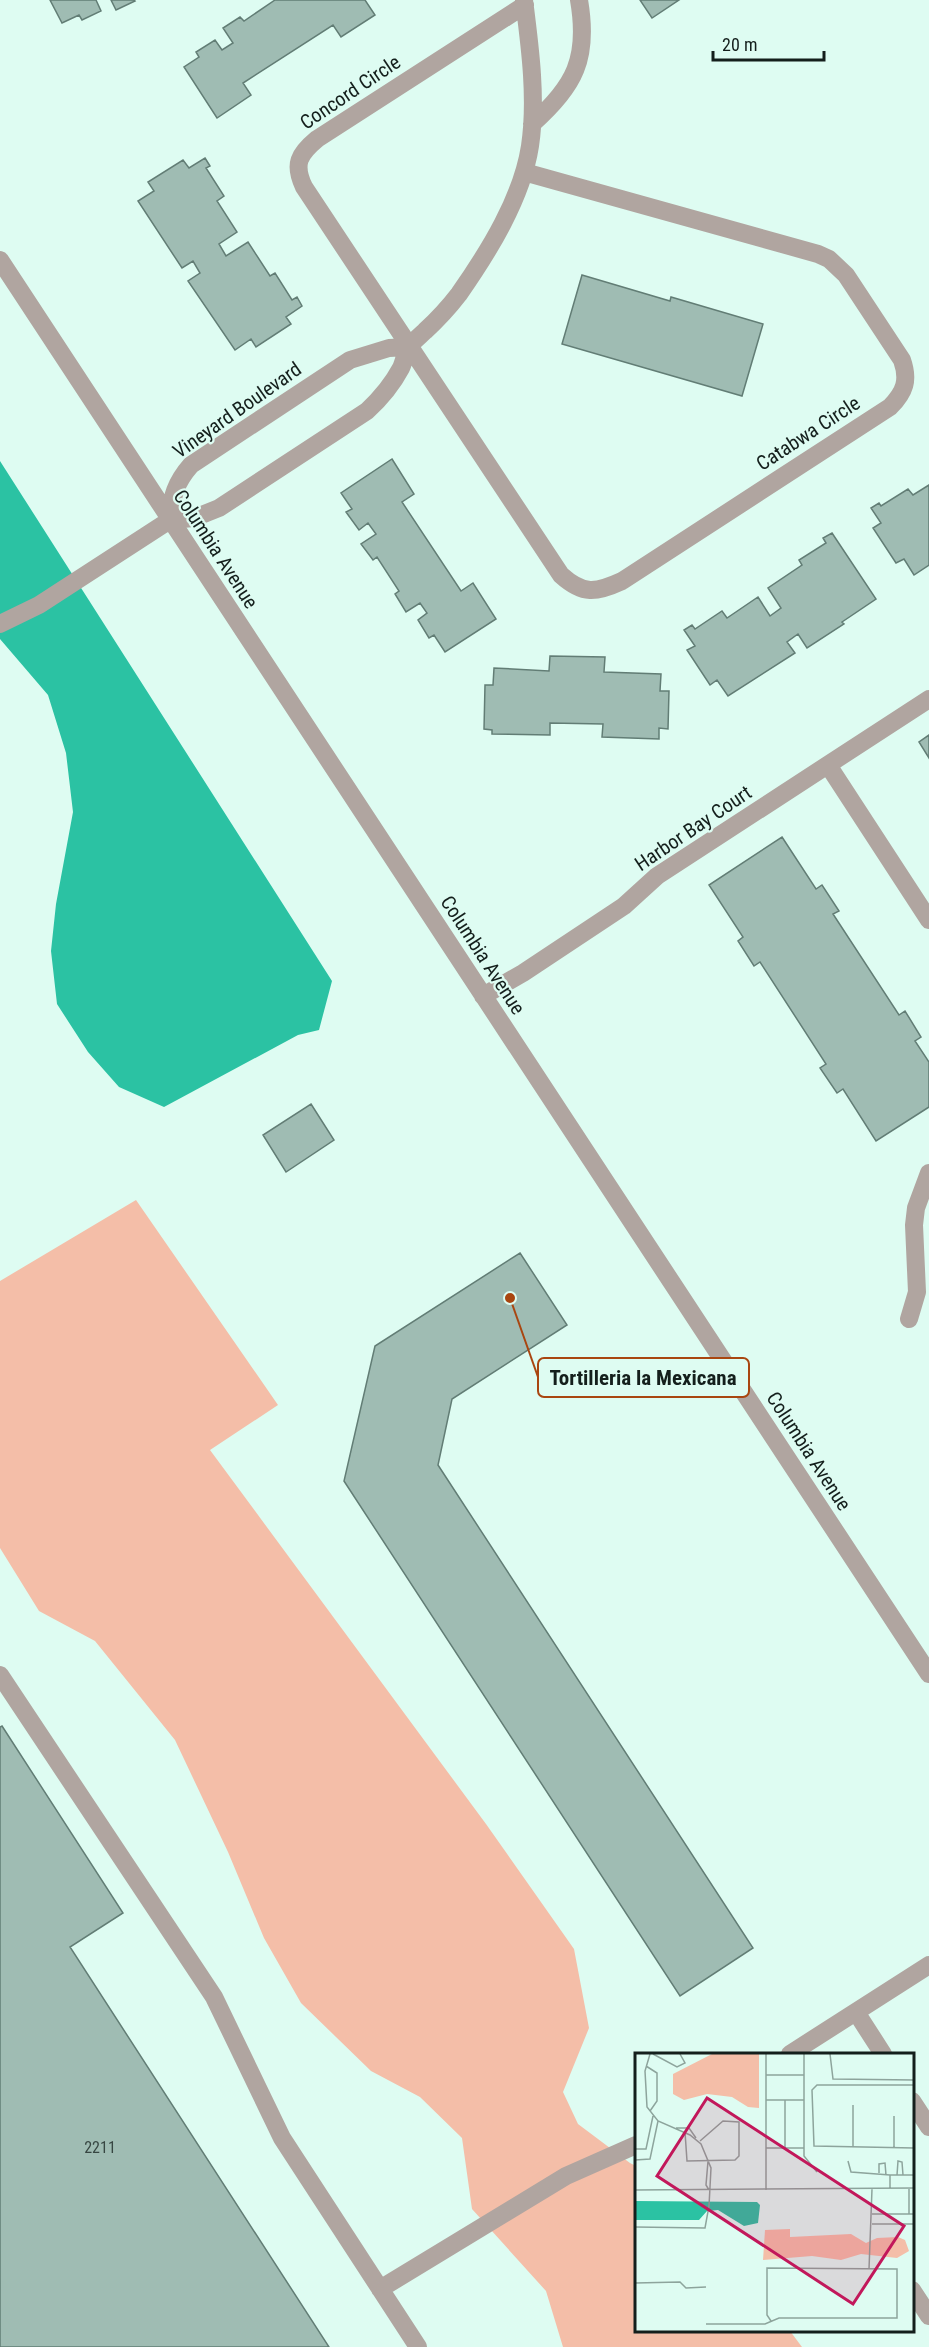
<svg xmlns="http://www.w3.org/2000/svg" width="929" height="2347" font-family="'Roboto Condensed',sans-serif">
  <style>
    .green { fill: #f4bea8 }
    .water { fill: #2bc2a3 }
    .building { fill: #9fbcb3; stroke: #627d75; stroke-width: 1.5 }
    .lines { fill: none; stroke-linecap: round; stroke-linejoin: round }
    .minor { stroke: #b0a5a0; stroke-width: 18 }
    .labels { text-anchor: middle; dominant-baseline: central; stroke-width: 4.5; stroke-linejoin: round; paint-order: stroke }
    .number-label { font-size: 16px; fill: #374642 }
    .street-label { font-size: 20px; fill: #141f1c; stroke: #defcf2 }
    .inset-road { fill: none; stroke: #8da49c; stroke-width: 1.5 }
    .view { fill: #c2185b; fill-opacity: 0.15; stroke: #c2185b; stroke-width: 3 }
    .inset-edge { fill: none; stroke: #141f1c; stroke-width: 3 }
    .leader { fill: none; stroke: #a94610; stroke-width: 2 }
    .callout-dot { fill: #a94610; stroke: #defcf2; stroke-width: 2 }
    .callout { fill: #defcf2; stroke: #a94610; stroke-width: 2 }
    .callout-label { font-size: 21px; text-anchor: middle; font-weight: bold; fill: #141f1c }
  </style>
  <rect width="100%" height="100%" fill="#defcf2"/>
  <path class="green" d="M 136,1200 L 278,1405 L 210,1450 L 486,1824 L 574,1949 L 589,2028 L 563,2092 L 578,2124 L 630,2163 L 636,2166 L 636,2330 L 790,2331 L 802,2347 L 563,2347 L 546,2291 L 472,2209 L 462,2138 L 420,2097 L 371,2071 L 301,2003 L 264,1938 L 228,1852 L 175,1740 L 95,1641 L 39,1611 L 0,1548 L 0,1281 Z"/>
  <path class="water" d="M 0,461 L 332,981 L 319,1030 L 298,1035 L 164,1107 L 119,1087 L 88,1052 L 57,1004 L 51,951 L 56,904 L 73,812 L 66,753 L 48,695 L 0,639 Z"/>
  <path class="building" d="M 50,0 L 96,0 L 101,11 L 82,20 L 79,15 L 62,23 Z
    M 111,0 L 134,0 L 135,1 L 116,10 Z
    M 365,0 L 375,15 L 341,37 L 333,25 L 243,83 L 251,95 L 217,118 L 184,67 L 199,57 L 196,52 L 215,40 L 222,50 L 233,43 L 223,28 L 240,17 L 244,21 L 275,0 Z
    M 640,0 L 679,0 L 652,18 Z
    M 205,158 L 210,166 L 206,168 L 224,196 L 217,201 L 237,232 L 219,244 L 226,256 L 248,242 L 270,276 L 275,273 L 292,300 L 297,297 L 302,306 L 286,317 L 291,324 L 256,347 L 251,339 L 235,350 L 188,281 L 200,273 L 193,261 L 182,268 L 138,201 L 154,191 L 148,182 L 183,160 L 189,168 Z
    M 582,275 L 670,301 L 671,297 L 763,324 L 742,396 L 562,344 Z
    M 392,459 L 414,494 L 402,502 L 461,591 L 473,583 L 496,619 L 445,652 L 434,635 L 429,638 L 418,620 L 427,613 L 420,603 L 406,612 L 395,594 L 399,591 L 377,557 L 373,560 L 361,544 L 376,534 L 368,523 L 359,530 L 346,512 L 352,509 L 341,493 Z
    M 929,485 L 929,565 L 914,575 L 904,559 L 896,563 L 873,528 L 881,523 L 871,508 L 879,503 L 881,506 L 908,489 L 913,495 Z
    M 832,533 L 876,599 L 842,622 L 844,624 L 807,648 L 798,634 L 787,642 L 795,653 L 728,696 L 717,680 L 710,685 L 687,650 L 695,646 L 684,630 L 692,625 L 695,629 L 722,611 L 727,618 L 758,597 L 770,616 L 781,608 L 768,588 L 802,565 L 799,560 L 826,543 L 823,538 Z
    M 550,656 L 605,657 L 604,672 L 661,674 L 660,691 L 669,691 L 668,729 L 659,728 L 659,739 L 602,737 L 603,724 L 550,723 L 550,735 L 492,734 L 492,730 L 484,729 L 485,685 L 493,685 L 494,668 L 549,671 Z
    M 929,735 L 929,758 L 919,742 Z
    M 782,837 L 816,889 L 822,885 L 839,911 L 833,914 L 899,1015 L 905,1011 L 921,1037 L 915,1041 L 929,1062 L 929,1107 L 876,1141 L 843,1089 L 837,1093 L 820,1068 L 826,1064 L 760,962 L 754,966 L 738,941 L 743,937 L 709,885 Z
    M 311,1104 L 334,1140 L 286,1172 L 263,1135 Z
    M 520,1253 L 567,1325 L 452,1399 L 438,1465 L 753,1948 L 680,1996 L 344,1481 L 375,1346 Z
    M 2,1726 L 123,1913 L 70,1947 L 329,2347 L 0,2347 L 0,1727 Z"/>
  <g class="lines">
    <path class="minor" d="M 532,124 C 575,86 589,58 579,0
      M 524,172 L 818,254 L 829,259 L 846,275 L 902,360 C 909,380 905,392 890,407 L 622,581 C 596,593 583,595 561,575 L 304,187 C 293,164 299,154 317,139 L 525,5
      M 0,260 L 929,1674
      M 170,520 C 171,497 176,482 191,465 L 350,360 L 389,348 L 409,347
      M 0,624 L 39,605 L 170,520 L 194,518 L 219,508 L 367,411 C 381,398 392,385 401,368 C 404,362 405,353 409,347 C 413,341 420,336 425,331 C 437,320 449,307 459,294 C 489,251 522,198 530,146 C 537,99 530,47 524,0
      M 828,765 L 929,920
      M 483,996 L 523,973 L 624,906 L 657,876 L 929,699
      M 909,1319 L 917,1292 L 914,1225 L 916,1208 L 929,1173
      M 0,1675 L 214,1997 L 282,2138 L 418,2347
      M 856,2012 L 883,2054
      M 790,2054 L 929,1965
      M 912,2101 L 929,2127
      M 380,2289 L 566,2176 L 636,2145
      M 912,2290 L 929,2316"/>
  </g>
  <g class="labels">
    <g class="number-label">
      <text x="100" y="2147">2211</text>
    </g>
    <g class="street-label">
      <text transform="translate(350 92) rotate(-34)">Concord Circle</text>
      <text transform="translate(237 410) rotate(-35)">Vineyard Boulevard</text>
      <text transform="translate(808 433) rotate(-33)">Catabwa Circle</text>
      <text transform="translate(216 549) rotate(57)">Columbia Avenue</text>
      <text transform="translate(693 828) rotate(-34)">Harbor Bay Court</text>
      <text transform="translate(483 955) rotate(57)">Columbia Avenue</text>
      <text transform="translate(809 1451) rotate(57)">Columbia Avenue</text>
    </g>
  </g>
  <g transform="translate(635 2053)">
    <rect width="279" height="279" fill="#defcf2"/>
    <path d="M 77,1 L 124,1 L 124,55 L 113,54 L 97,44 L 72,41 L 49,47 L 38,41 L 38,21 ZM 155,176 L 155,184 L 216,181 L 231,190 L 242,185 L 263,184 L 270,187 L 274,198 L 262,205 L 226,201 L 206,207 L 177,203 L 128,207 L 130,177 Z" fill="#f4bea8"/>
    <path d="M 0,148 L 122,149 L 125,152 L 123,170 L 109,173 L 83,157 L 72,158 L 64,167 L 0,167 Z" fill="#2bc2a3"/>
    <path class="inset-road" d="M 18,1 L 42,14 L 50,10 L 45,1M 131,1 L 131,137M 169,1 L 169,103 L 182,119M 195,1 L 198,26 L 279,27M 11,13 L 22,20 L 22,48 L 15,58M 131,22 L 169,22M 279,32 L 182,32 L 177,37 L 179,93 L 279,95M 131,47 L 169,47M 150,47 L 150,95M 218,52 L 218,94M 259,63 L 259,95M 41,75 L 54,75 L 61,85M 50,79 L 52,108 L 100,107 L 104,103 L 104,69 L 88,68 L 65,88M 131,95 L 169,95M 0,96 L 11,96 L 18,63M 0,107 L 15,106 L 23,68M 73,108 L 71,132 L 74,137M 213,108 L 216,119 L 255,122M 244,120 L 244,111 L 250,110 L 251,122M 262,122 L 263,108 L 267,109 L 268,122M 274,135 L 274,161M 255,136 L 255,122 L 279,122M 0,137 L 279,135M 237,161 L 279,161M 237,171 L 279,171M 0,174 L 70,175 L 74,153 L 76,115 L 66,91 L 55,82 L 23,68 L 12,54 L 10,18 L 15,1M 234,216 L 237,136M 0,230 L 45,229 L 51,235 L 71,234M 71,271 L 130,271 L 144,265 L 262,265 L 262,216 L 132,215 L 132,262 L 136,268"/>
    <path class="view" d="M 72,45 L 269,173 L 218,251 L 22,123 Z"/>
    <rect width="279" height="279" class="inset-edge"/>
  </g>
  <path class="leader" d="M510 1298L538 1377"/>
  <circle class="callout-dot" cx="510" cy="1298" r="6"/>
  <rect class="callout" x="538" y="1358" width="211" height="39" rx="6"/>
  <g class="callout-label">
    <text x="643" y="1385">Tortilleria la Mexicana</text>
  </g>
  <path d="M713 51v9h111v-9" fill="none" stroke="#141f1c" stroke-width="3"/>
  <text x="722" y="51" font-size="18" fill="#141f1c" stroke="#defcf2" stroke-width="4.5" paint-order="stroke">20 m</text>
</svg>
